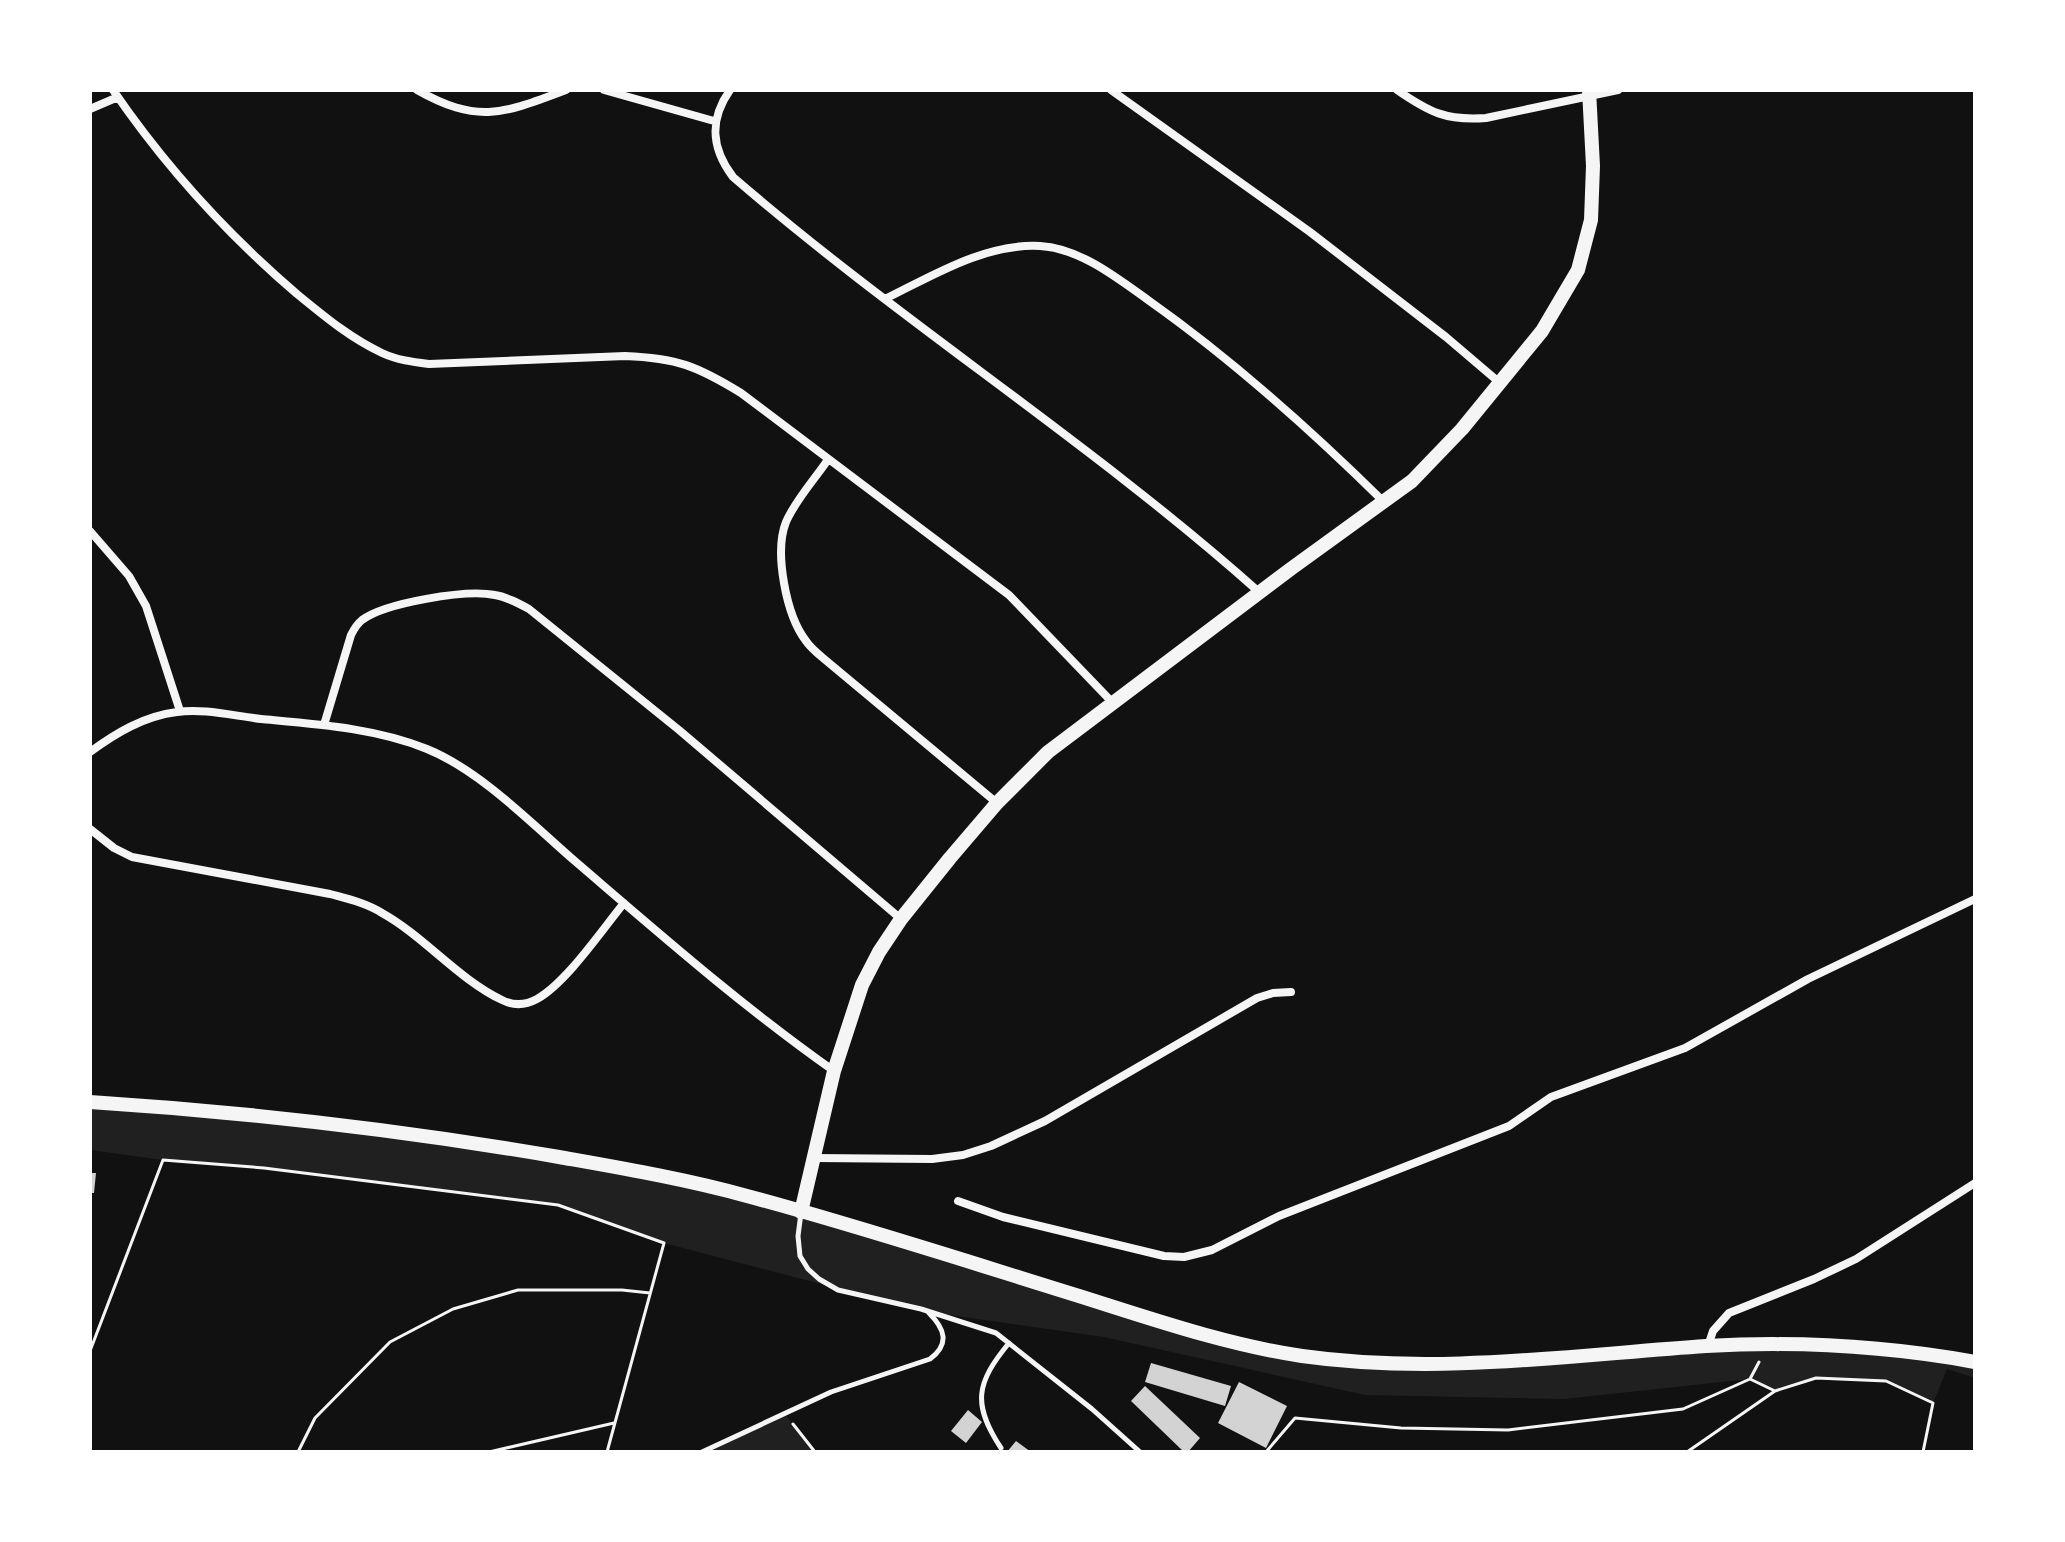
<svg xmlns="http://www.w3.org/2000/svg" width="2065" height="1542" font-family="'Open Sans',sans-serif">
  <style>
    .green { fill: #202020 }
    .building { fill: #d3d3d3 }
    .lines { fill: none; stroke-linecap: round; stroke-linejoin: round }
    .path { stroke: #f5f5f5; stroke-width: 3 }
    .service { stroke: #f5f5f5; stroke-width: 5 }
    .minor { stroke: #f5f5f5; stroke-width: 8 }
    .tertiary { stroke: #f5f5f5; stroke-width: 14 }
    .secondary { stroke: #f5f5f5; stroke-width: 14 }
  </style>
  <rect width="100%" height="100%" fill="#111"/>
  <path class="green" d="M 90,1102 L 310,1120 L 743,1195 L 1254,1346 L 1408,1363 L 1768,1345 L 1975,1362 L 1975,1378 L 1947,1369 L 1933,1403 L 1886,1381 L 1816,1378 L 1775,1391 L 1750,1379 L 1564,1399 L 1365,1395 L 1104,1337 L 928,1312 L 664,1243 L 558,1205 L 264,1168 L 163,1160 L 90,1150 Z
    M 785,1414 L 815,1452 L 702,1452 Z"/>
  <path class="building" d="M 90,1173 L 96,1173 L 94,1193 L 90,1193 Z
    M 1151,1363 L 1231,1386 L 1225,1406 L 1145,1382 Z
    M 1239,1382 L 1287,1406 L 1266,1448 L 1218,1423 Z
    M 1145,1386 L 1200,1438 L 1188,1452 L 1184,1452 L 1131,1401 Z
    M 968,1410 L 982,1422 L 966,1443 L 951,1431 Z
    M 1016,1441 L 1031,1452 L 1007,1452 Z"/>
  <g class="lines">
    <path class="path" d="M 90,1351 L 163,1160 L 264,1168 L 558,1205 L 664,1243 L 607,1452
      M 1750,1379 L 1775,1391
      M 793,1424 L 815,1452
      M 298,1452 L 315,1418 L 390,1342 L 453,1309 L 518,1290 L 622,1290 L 650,1293
      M 489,1452 L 614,1423
      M 1266,1452 L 1295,1418 L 1401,1428 L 1508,1430 L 1683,1409 L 1750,1379 L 1759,1362
      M 1687,1452 L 1775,1391 L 1816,1378 L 1886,1381 L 1933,1403 L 1923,1452"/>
    <path class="service" d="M 801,1213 L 798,1236 L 800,1256 L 808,1269 L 819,1279 L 838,1290 L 921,1309 L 996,1333 L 1092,1409 L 1140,1452
      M 1001,1448 C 972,1404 976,1383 1009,1343
      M 702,1452 L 831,1392 L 930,1359 C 950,1344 945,1329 929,1313"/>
    <path class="minor" d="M 113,90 C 165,166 227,234 297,294 C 324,316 350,338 382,353 C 397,360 413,362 429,364 L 625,356 C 677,358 697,366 741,393 L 1009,595 L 1112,702
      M 417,90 C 479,125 504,113 566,90
      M 604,90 L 714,121
      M 730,90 C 709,120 711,148 733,177 C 902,323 1092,443 1259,592
      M 1111,90 L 1310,232 L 1446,337 L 1500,383
      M 1397,90 C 1429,112 1446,121 1486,118 L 1618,90
      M 90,109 L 118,97
      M 885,299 C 932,276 985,243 1040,246 C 1079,248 1116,277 1148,300 C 1233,360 1310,429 1384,502
      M 827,461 C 814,480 795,501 786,522 C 774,552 786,615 806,641 C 810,647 817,653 823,658 L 997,803
      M 90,531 L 129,576 L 146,606 L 180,711
      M 324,725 L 351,635 C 354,629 357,624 362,620 C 385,603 466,589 495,595 C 507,597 518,603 529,609 L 679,730 L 901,919
      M 90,752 C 116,733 144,716 177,712 C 203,708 234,716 261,719 C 315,724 376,728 427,749 C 481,771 532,824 576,862 C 660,934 743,1007 834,1071
      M 90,829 L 114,848 L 132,857 L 330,894 C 348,899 366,903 382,913 C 425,937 458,979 502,1000 C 514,1006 526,1005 537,999 C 566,983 602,930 624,903
      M 813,1158 L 932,1159 L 963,1155 L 991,1146 L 1045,1121 L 1257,998 L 1273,993 L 1291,992
      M 958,1201 L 1003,1217 L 1164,1256 L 1184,1257 L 1212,1250 L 1279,1216 L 1509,1126 L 1551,1097 L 1685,1048 L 1808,979 L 1975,899
      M 1708,1346 L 1713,1331 L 1729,1313 L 1814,1279 L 1856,1259 L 1975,1183"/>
    <path class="tertiary" d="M 801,1212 L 834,1071 L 862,985 L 879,952 L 901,919 L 950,858 L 997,803 L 1048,752 L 1292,568 L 1412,481 L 1462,429 L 1542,331 L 1578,270 L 1591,220 L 1593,166 L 1589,90"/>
    <path class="secondary" d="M 90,1102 C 247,1112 403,1130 559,1157 C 621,1168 686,1179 747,1196 C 859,1226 969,1262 1079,1296 C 1152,1319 1227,1345 1302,1356 C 1436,1375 1573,1355 1706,1346 C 1796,1341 1887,1346 1975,1362"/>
  </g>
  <rect width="2065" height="1542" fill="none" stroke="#ffffff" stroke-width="184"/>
</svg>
